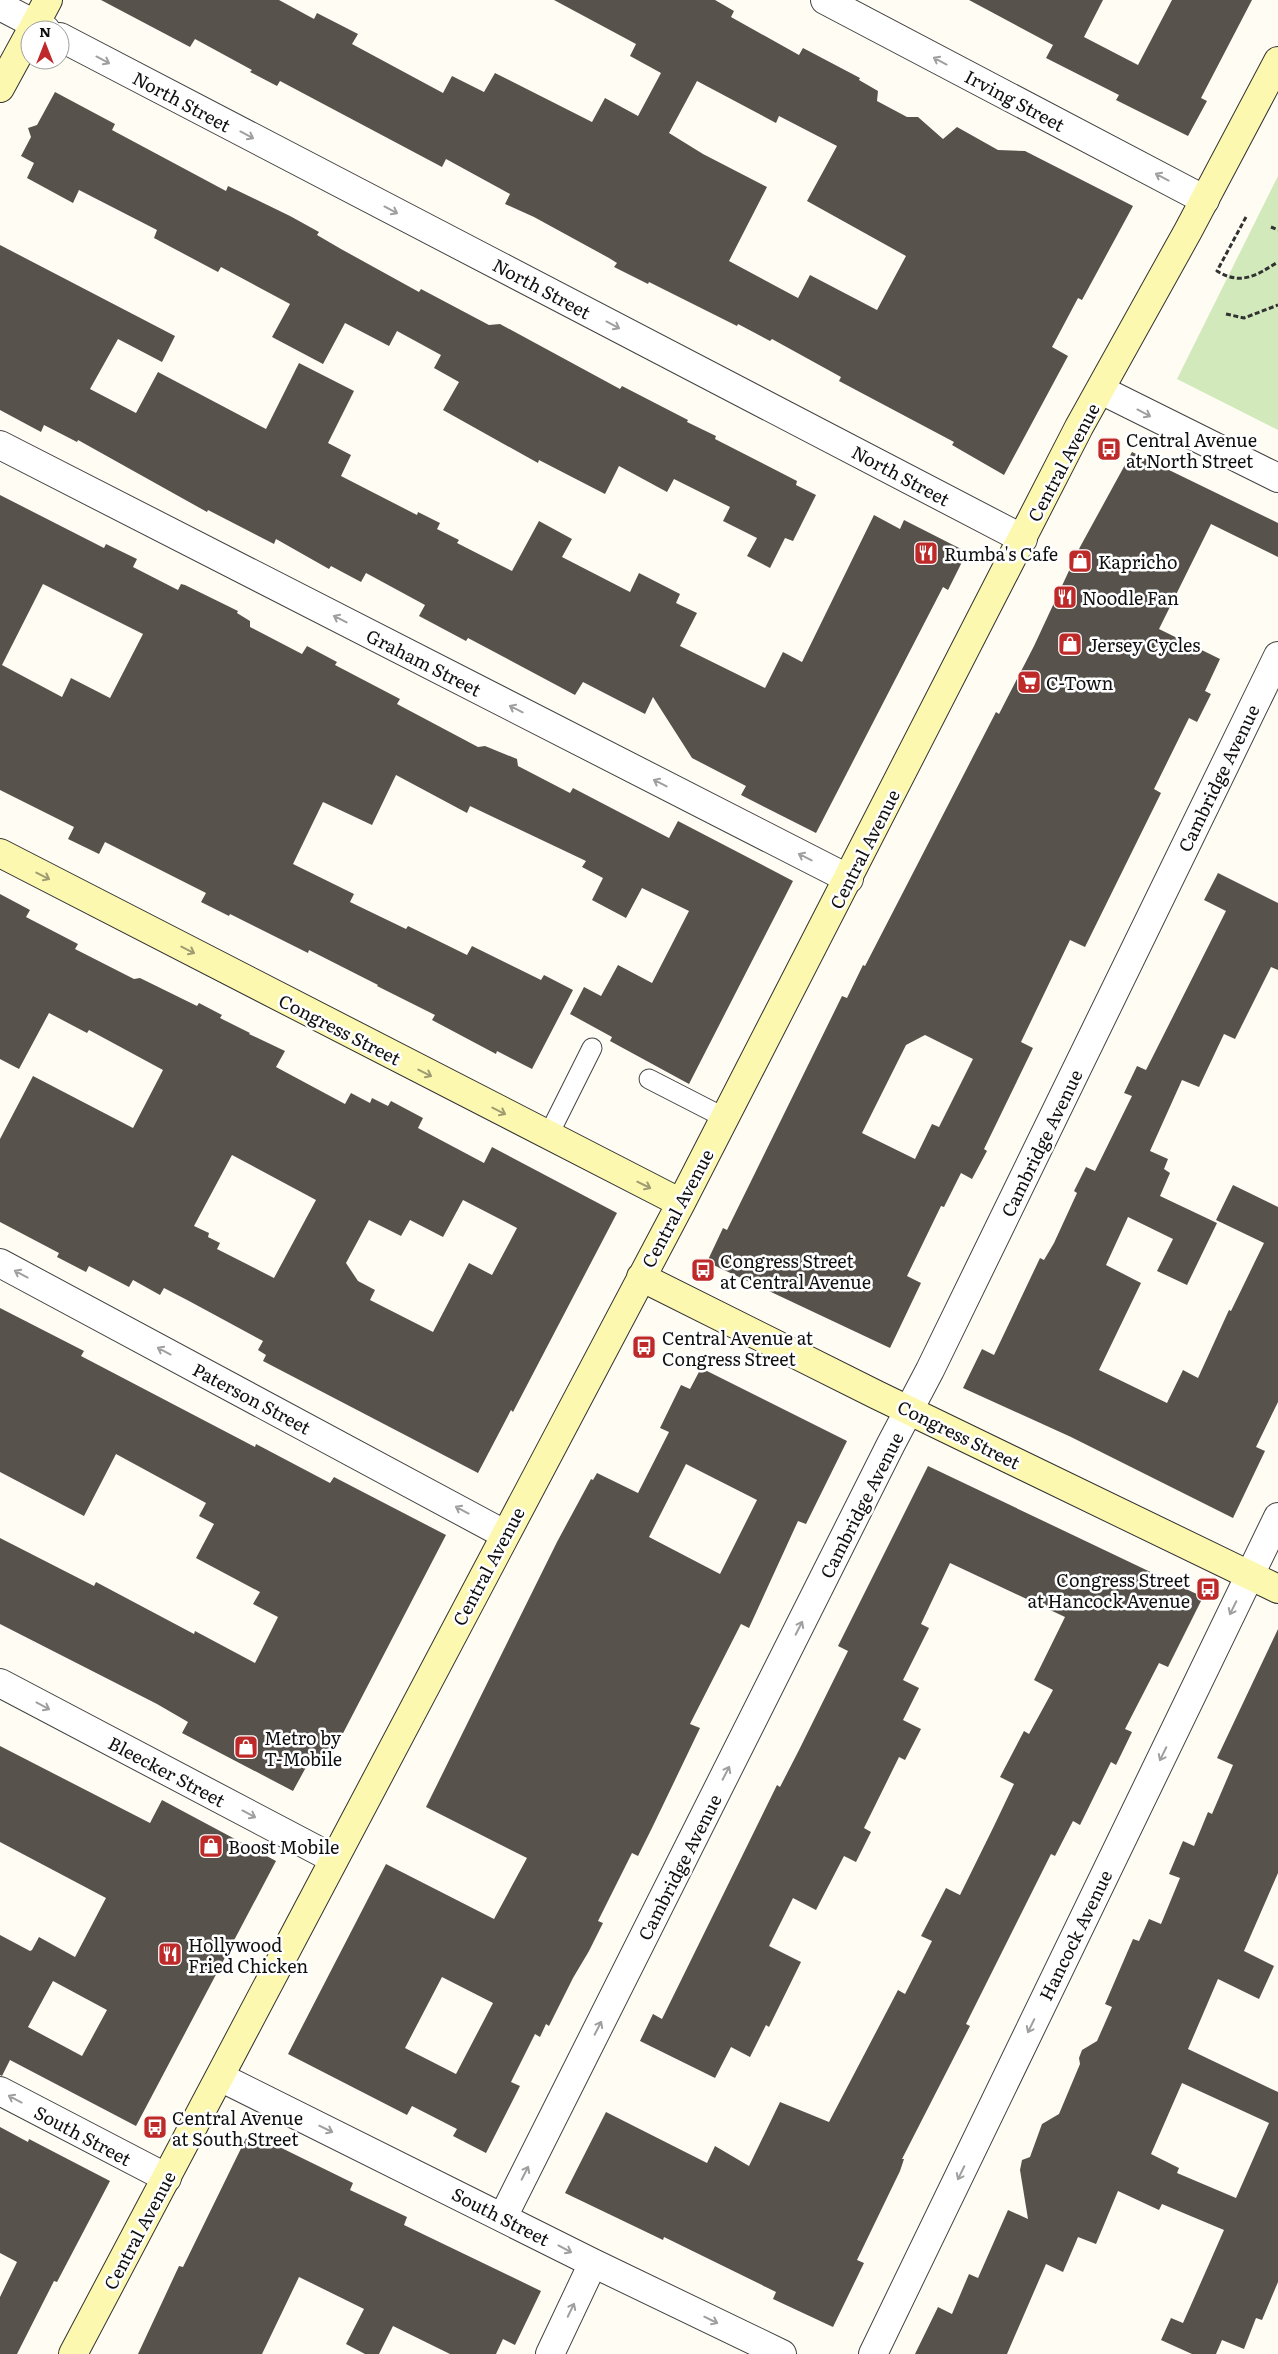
<svg xmlns="http://www.w3.org/2000/svg" width="1278" height="2354" font-family="Literata,serif">
  <style>
    .green { fill: #d2e9bc }
    .building { fill: #58524c; fill-rule: evenodd }
    .lines { fill: none; stroke-linecap: round; stroke-linejoin: round }
    .lane-casing { stroke: #434343; stroke-width: 21 }
    .street-casing { stroke: #434343; stroke-width: 30 }
    .secondary-casing { stroke: #323232; stroke-width: 30 }
    .path { stroke: #323232; stroke-width: 3; stroke-dasharray: 5 2.5; stroke-linecap: butt }
    .lane { stroke: #fff; stroke-width: 19 }
    .street { stroke: #fff; stroke-width: 28 }
    .secondary { stroke: #fdf8b0; stroke-width: 28 }
    .oneway { stroke: #9f9f9f }
    .oneway2 { stroke: #9e9b70 }
    .labels { text-anchor: middle; dominant-baseline: central; stroke-width: 5; stroke-linejoin: round; paint-order: stroke }
    .street-label { font-size: 18px; fill: #101010; stroke: #fff }
    .poi-label { font-size: 18px; fill: #101010; stroke: #fff; text-anchor: start }
  </style>
  <rect width="100%" height="100%" fill="#fffdf3"/>
  <path class="green" d="M 1278,176 L 1278,430 L 1177,379 Z"/>
  <path class="building" d="M 101,0 L 279,0 L 314,19 L 317,13 L 358,34 L 352,44 L 443,93 L 452,76 L 484,92 L 495,73 L 592,122 L 605,98 L 638,116 L 661,73 L 630,56 L 636,44 L 554,0 L 715,0 L 734,11 L 731,17 L 799,55 L 803,48 L 860,78 L 859,80 L 878,91 L 877,101 L 907,117 L 918,117 L 943,139 L 957,127 L 998,150 L 1025,151 L 1133,206 L 1082,300 L 1078,298 L 1052,347 L 1068,356 L 1004,475 L 952,445 L 954,442 L 839,381 L 841,377 L 772,339 L 770,341 L 738,324 L 737,326 L 649,282 L 648,284 L 614,267 L 617,263 L 609,258 L 534,217 L 505,204 L 510,194 L 446,159 L 442,167 L 280,81 L 277,86 L 250,72 L 252,70 L 195,39 L 190,47 ZM 697,81 L 776,123 L 779,116 L 837,146 L 807,201 L 906,256 L 877,310 L 810,275 L 798,298 L 729,261 L 767,187 L 703,154 L 669,133 Z
    M 969,0 L 1103,0 L 1084,37 L 1138,65 L 1172,0 L 1252,0 L 1201,98 L 1207,101 L 1188,136 L 1116,100 L 1119,95 L 1046,58 L 1053,45 Z
    M 55,92 L 115,124 L 112,130 L 226,191 L 228,186 L 290,216 L 319,232 L 317,235 L 341,249 L 419,292 L 421,289 L 489,325 L 500,324 L 620,389 L 622,386 L 688,420 L 687,422 L 716,436 L 715,439 L 797,481 L 796,485 L 816,495 L 793,541 L 785,538 L 770,568 L 747,556 L 757,538 L 723,521 L 730,507 L 674,479 L 667,492 L 619,466 L 605,494 L 539,460 L 538,463 L 443,410 L 459,382 L 434,368 L 441,355 L 397,331 L 389,346 L 345,323 L 323,364 L 272,337 L 290,304 L 221,267 L 218,272 L 154,238 L 157,230 L 79,190 L 73,203 L 27,178 L 34,163 L 21,156 L 31,137 L 28,128 L 37,125 Z
    M 0,245 L 175,336 L 162,362 L 118,339 L 90,389 L 136,413 L 158,372 L 266,429 L 299,363 L 354,391 L 328,443 L 351,455 L 341,476 L 417,515 L 418,512 L 440,523 L 437,529 L 459,540 L 457,543 L 512,571 L 539,521 L 572,539 L 562,557 L 630,592 L 639,573 L 680,594 L 676,603 L 697,613 L 680,646 L 765,688 L 783,652 L 802,662 L 874,515 L 900,529 L 904,520 L 967,552 L 948,590 L 943,587 L 816,833 L 741,795 L 746,786 L 692,758 L 653,697 L 645,714 L 583,682 L 575,695 L 468,638 L 466,641 L 419,616 L 425,605 L 366,573 L 361,582 L 331,566 L 329,569 L 276,539 L 274,544 L 208,510 L 207,512 L 78,440 L 77,442 L 44,425 L 41,432 L 0,410 Z
    M 1132,452 L 1278,523 L 1278,557 L 1211,524 L 1159,629 L 1220,659 L 1205,691 L 1211,694 L 1197,722 L 1189,718 L 1154,789 L 1161,793 L 1085,947 L 1070,940 L 1021,1042 L 1033,1048 L 984,1149 L 987,1151 L 972,1179 L 961,1173 L 944,1207 L 941,1206 L 907,1276 L 921,1283 L 890,1348 L 707,1262 L 723,1228 L 727,1230 L 842,996 L 847,998 L 863,965 L 865,966 L 996,712 L 999,714 L 1034,646 L 1080,547 ZM 925,1035 L 973,1059 L 939,1127 L 932,1124 L 915,1159 L 862,1133 L 906,1045 Z
    M 0,495 L 104,548 L 106,544 L 137,559 L 133,567 L 178,590 L 181,584 L 185,585 L 238,611 L 237,613 L 250,621 L 250,627 L 302,654 L 307,646 L 337,662 L 335,665 L 400,699 L 397,704 L 478,747 L 485,746 L 517,759 L 518,766 L 570,793 L 573,788 L 669,838 L 678,821 L 793,881 L 689,1084 L 610,1041 L 612,1037 L 570,1014 L 584,987 L 601,996 L 618,965 L 652,983 L 689,911 L 642,888 L 626,918 L 592,900 L 603,878 L 582,867 L 586,861 L 470,806 L 467,813 L 396,775 L 372,825 L 323,802 L 293,864 L 354,894 L 350,902 L 406,929 L 408,926 L 467,955 L 472,946 L 541,980 L 544,975 L 573,990 L 532,1069 L 497,1051 L 496,1054 L 432,1020 L 435,1015 L 377,986 L 378,985 L 309,950 L 308,953 L 230,914 L 229,916 L 201,902 L 206,893 L 105,842 L 99,854 L 68,839 L 74,827 L 0,790 ZM 43,584 L 143,634 L 110,698 L 71,678 L 62,697 L 2,665 Z
    M 1218,873 L 1278,903 L 1278,970 L 1271,967 L 1235,1039 L 1224,1034 L 1199,1087 L 1182,1080 L 1150,1151 L 1168,1159 L 1164,1169 L 1170,1173 L 1160,1196 L 1217,1223 L 1187,1285 L 1157,1271 L 1173,1239 L 1128,1217 L 1106,1265 L 1141,1283 L 1099,1370 L 1167,1403 L 1183,1370 L 1198,1378 L 1229,1310 L 1231,1311 L 1264,1243 L 1216,1220 L 1233,1185 L 1278,1207 L 1278,1402 L 1256,1447 L 1265,1451 L 1233,1518 L 1071,1437 L 963,1388 L 982,1349 L 994,1355 L 1040,1258 L 1044,1260 L 1054,1243 L 1077,1193 L 1074,1191 L 1086,1167 L 1095,1171 L 1132,1096 L 1124,1093 L 1137,1066 L 1146,1070 L 1226,911 L 1204,900 Z
    M 0,894 L 30,910 L 26,917 L 78,944 L 75,949 L 134,979 L 140,978 L 197,1006 L 199,1003 L 222,1015 L 220,1018 L 250,1033 L 249,1034 L 285,1051 L 276,1067 L 345,1104 L 351,1093 L 370,1103 L 372,1098 L 388,1106 L 391,1101 L 423,1118 L 418,1128 L 484,1163 L 492,1147 L 617,1213 L 513,1412 L 511,1410 L 478,1473 L 263,1361 L 266,1355 L 258,1350 L 263,1341 L 189,1301 L 164,1288 L 160,1295 L 133,1280 L 129,1287 L 89,1266 L 86,1272 L 57,1257 L 59,1253 L 0,1222 L 0,1139 L 33,1076 L 133,1128 L 163,1070 L 89,1030 L 87,1033 L 49,1013 L 19,1069 L 0,1059 ZM 232,1155 L 316,1200 L 274,1278 L 217,1249 L 220,1243 L 208,1237 L 209,1233 L 194,1226 ZM 463,1200 L 517,1228 L 492,1275 L 469,1263 L 433,1332 L 370,1300 L 375,1290 L 358,1281 L 346,1263 L 369,1220 L 401,1236 L 410,1220 L 443,1237 Z
    M 0,1308 L 84,1351 L 81,1356 L 255,1447 L 256,1444 L 330,1483 L 334,1477 L 446,1535 L 326,1766 L 311,1758 L 293,1791 L 182,1733 L 188,1722 L 157,1704 L 0,1624 L 0,1538 L 94,1586 L 96,1582 L 194,1634 L 195,1631 L 255,1663 L 278,1617 L 253,1604 L 260,1592 L 196,1558 L 214,1524 L 199,1516 L 206,1503 L 116,1454 L 84,1516 L 0,1472 Z
    M 701,1368 L 847,1441 L 806,1524 L 798,1521 L 749,1628 L 741,1624 L 690,1724 L 700,1728 L 652,1828 L 638,1856 L 632,1853 L 598,1921 L 603,1923 L 589,1951 L 573,1978 L 549,2026 L 546,2024 L 540,2037 L 535,2034 L 511,2082 L 520,2086 L 486,2153 L 453,2136 L 457,2129 L 412,2106 L 407,2115 L 288,2054 L 386,1864 L 494,1919 L 527,1858 L 426,1807 L 557,1542 L 591,1479 L 593,1480 L 597,1473 L 638,1493 L 669,1432 L 660,1428 L 681,1385 L 690,1389 ZM 686,1464 L 757,1500 L 720,1574 L 649,1537 ZM 442,1977 L 493,2003 L 456,2074 L 405,2048 Z
    M 928,1466 L 1203,1597 L 1168,1667 L 1159,1663 L 1125,1729 L 1132,1732 L 1116,1765 L 1111,1762 L 1080,1825 L 1073,1821 L 1055,1856 L 1051,1854 L 966,2024 L 970,2026 L 902,2159 L 904,2159 L 900,2171 L 857,2260 L 864,2263 L 833,2327 L 773,2299 L 776,2292 L 664,2237 L 663,2240 L 565,2193 L 606,2112 L 707,2163 L 715,2146 L 749,2166 L 780,2102 L 829,2122 L 898,1990 L 905,1994 L 932,1941 L 921,1936 L 946,1888 L 960,1895 L 994,1826 L 1014,1784 L 1000,1777 L 1024,1731 L 1029,1734 L 1053,1690 L 1034,1680 L 1065,1617 L 950,1563 L 921,1624 L 929,1628 L 903,1680 L 919,1688 L 903,1720 L 921,1729 L 905,1760 L 899,1757 L 864,1828 L 871,1832 L 856,1862 L 844,1856 L 816,1910 L 793,1898 L 769,1946 L 801,1962 L 769,2027 L 766,2025 L 750,2057 L 731,2047 L 715,2078 L 640,2041 L 653,2014 L 662,2019 L 777,1785 L 780,1787 L 799,1750 L 848,1651 L 838,1646 Z
    M 1278,1629 L 1278,1873 L 1244,1951 L 1274,1966 L 1259,1999 L 1218,1979 L 1188,2049 L 1278,2092 L 1278,2282 L 1262,2320 L 1256,2318 L 1244,2349 L 1222,2340 L 1216,2354 L 1192,2354 L 1161,2340 L 1171,2318 L 1183,2323 L 1224,2230 L 1162,2204 L 1159,2210 L 1118,2191 L 1096,2244 L 1078,2237 L 1063,2272 L 1046,2264 L 1007,2354 L 915,2354 L 938,2307 L 952,2314 L 969,2274 L 978,2278 L 1008,2210 L 1028,2219 L 1020,2170 L 1022,2160 L 1030,2157 L 1042,2124 L 1059,2114 L 1080,2064 L 1079,2058 L 1082,2050 L 1097,2041 L 1112,2007 L 1105,2004 L 1133,1939 L 1139,1941 L 1149,1919 L 1161,1924 L 1180,1878 L 1169,1874 L 1183,1841 L 1194,1846 L 1208,1812 L 1212,1814 L 1233,1765 L 1217,1758 ZM 1182,2083 L 1269,2123 L 1236,2198 L 1177,2173 L 1179,2168 L 1151,2154 Z
    M 0,1746 L 150,1823 L 162,1800 L 276,1861 L 136,2126 L 10,2060 L 2,2076 L 0,2075 L 0,1935 L 30,1951 L 32,1950 L 39,1937 L 75,1957 L 106,1898 L 0,1842 ZM 53,1981 L 107,2010 L 82,2056 L 28,2027 Z
    M 0,2127 L 28,2142 L 29,2139 L 110,2181 L 57,2282 L 54,2281 L 17,2354 L 0,2354 L 0,2297 L 17,2262 L 0,2253 Z
    M 249,2132 L 353,2183 L 350,2190 L 407,2217 L 404,2225 L 541,2291 L 515,2345 L 503,2339 L 496,2354 L 450,2354 L 393,2326 L 379,2354 L 365,2354 L 346,2344 L 364,2309 L 299,2277 L 262,2354 L 138,2354 L 179,2266 L 183,2267 Z"/>
  <g class="lines">
    <g class="lane-casing">
      <path id="lane" d="M 649,1079 L 725,1118
        M 548,1136 L 592,1048"/>
    </g>
    <g class="street-casing">
      <path id="street" d="M 825,0 L 1205,200
        M 0,6 L 46,30
        M 60,37 L 1023,539
        M 1101,390 L 1278,478
        M 0,445 L 849,879
        M 0,1263 L 504,1534
        M 0,1683 L 334,1859
        M 220,2077 L 593,2263 L 782,2354
        M 0,2091 L 167,2178
        M 503,2217 L 891,1444 L 930,1370 L 1278,656
        M 550,2354 L 593,2263
        M 873,2354 L 1278,1517"/>
    </g>
    <g class="secondary-casing">
      <path id="secondary" d="M 32,30 L 48,0
        M 0,88 L 30,33
        M 0,853 L 681,1203
        M 641,1277 L 877,1395 L 1278,1589
        M 73,2354 L 681,1203 L 1079,427 L 1188,231 L 1278,61"/>
    </g>
    <path class="path" d="M 1246,217 L 1217,271 C 1241,286 1257,275 1278,262
      M 1271,227 L 1278,230
      M 1226,314 L 1244,318 L 1278,305"/>
    <use href="#lane" class="lane"/>
    <use href="#street" class="street"/>
    <use href="#secondary" class="secondary"/>
  </g>
  <defs><path id="oneway-shaft" d="M-6 0H5M1.5-3L5.5 0L1.5 3" fill="none" stroke-width="1.6" stroke-linecap="round" stroke-linejoin="round" transform="scale(1.25)"/></defs>
  <g class="oneway">
    <use href="#oneway-shaft" transform="translate(103 60) rotate(28)"/>
    <use href="#oneway-shaft" transform="translate(940 61) rotate(-152)"/>
    <use href="#oneway-shaft" transform="translate(247 135) rotate(28)"/>
    <use href="#oneway-shaft" transform="translate(1162 177) rotate(-152)"/>
    <use href="#oneway-shaft" transform="translate(391 210) rotate(28)"/>
    <use href="#oneway-shaft" transform="translate(613 325) rotate(28)"/>
    <use href="#oneway-shaft" transform="translate(1144 413) rotate(28)"/>
    <use href="#oneway-shaft" transform="translate(340 619) rotate(-153)"/>
    <use href="#oneway-shaft" transform="translate(516 709) rotate(-153)"/>
    <use href="#oneway-shaft" transform="translate(660 783) rotate(-153)"/>
    <use href="#oneway-shaft" transform="translate(805 857) rotate(-153)"/>
    <use href="#oneway-shaft" transform="translate(21 1274) rotate(-152)"/>
    <use href="#oneway-shaft" transform="translate(164 1351) rotate(-152)"/>
    <use href="#oneway-shaft" transform="translate(462 1510) rotate(-152)"/>
    <use href="#oneway-shaft" transform="translate(1233 1608) rotate(116)"/>
    <use href="#oneway-shaft" transform="translate(799 1628) rotate(-63)"/>
    <use href="#oneway-shaft" transform="translate(43 1706) rotate(28)"/>
    <use href="#oneway-shaft" transform="translate(1163 1754) rotate(116)"/>
    <use href="#oneway-shaft" transform="translate(726 1773) rotate(-63)"/>
    <use href="#oneway-shaft" transform="translate(249 1814) rotate(28)"/>
    <use href="#oneway-shaft" transform="translate(1031 2026) rotate(116)"/>
    <use href="#oneway-shaft" transform="translate(598 2028) rotate(-63)"/>
    <use href="#oneway-shaft" transform="translate(15 2099) rotate(-152)"/>
    <use href="#oneway-shaft" transform="translate(326 2129) rotate(26)"/>
    <use href="#oneway-shaft" transform="translate(525 2173) rotate(-63)"/>
    <use href="#oneway-shaft" transform="translate(961 2173) rotate(116)"/>
    <use href="#oneway-shaft" transform="translate(565 2249) rotate(28)"/>
    <use href="#oneway-shaft" transform="translate(571 2310) rotate(-64)"/>
    <use href="#oneway-shaft" transform="translate(711 2320) rotate(26)"/>
  </g>
  <g class="oneway2">
    <use href="#oneway-shaft" transform="translate(43 876) rotate(27)"/>
    <use href="#oneway-shaft" transform="translate(188 950) rotate(27)"/>
    <use href="#oneway-shaft" transform="translate(425 1073) rotate(27)"/>
    <use href="#oneway-shaft" transform="translate(499 1111) rotate(27)"/>
    <use href="#oneway-shaft" transform="translate(644 1185) rotate(26)"/>
  </g>
  <defs>
    <g id="bus-square" transform="scale(1.25)"><rect x="-9" y="-9" width="18" height="18" rx="4" fill="#be2a2a" stroke="#fff"/><path d="M-5-6H5V4H4V6H2V4H-2V6H-4V4H-5ZM-3.5-4V0h7V-4ZM-3.5 1.2v1.5H-2V1.2ZM2 1.2v1.5H3.5V1.2Z" fill="#fff"/></g>
    <g id="restaurant-square" transform="scale(1.25)"><rect x="-9" y="-9" width="18" height="18" rx="4" fill="#be2a2a" stroke="#fff"/><path d="M-5-6h1v4h1v-4h1v4h1v-4h1v5L-1.5 .5V6h-2V.5L-5-1ZM5-6V6H3V1.5H1.5Q1.5-4 5-6Z" fill="#fff"/></g>
    <g id="shop-square" transform="scale(1.25)"><rect x="-9" y="-9" width="18" height="18" rx="4" fill="#be2a2a" stroke="#fff"/><path d="M-5-2.5h2.3a2.7 3.5 0 0 1 5.4 0H5L5.5 6h-11ZM-1.5-2.5h3a1.5 2.3 0 0 0-3 0Z" fill="#fff"/></g>
    <g id="supermarket-square" transform="scale(1.25)"><rect x="-9" y="-9" width="18" height="18" rx="4" fill="#be2a2a" stroke="#fff"/><path d="M-6-5.5h2.5l.6 2H6L4.5 2H-2.5L-4.4-4H-6ZM-1.5 3.2a1.3 1.3 0 1 0 .1 0ZM3 3.2a1.3 1.3 0 1 0 .1 0Z" fill="#fff"/></g>
  </defs>
  <g fill-rule="evenodd">
    <use href="#bus-square" x="1109" y="449"/>
    <use href="#restaurant-square" x="926" y="553"/>
    <use href="#shop-square" x="1080" y="561"/>
    <use href="#restaurant-square" x="1065" y="597"/>
    <use href="#shop-square" x="1070" y="644"/>
    <use href="#supermarket-square" x="1029" y="682"/>
    <use href="#bus-square" x="703" y="1270"/>
    <use href="#bus-square" x="644" y="1347"/>
    <use href="#bus-square" x="1208" y="1589"/>
    <use href="#shop-square" x="246" y="1747"/>
    <use href="#shop-square" x="211" y="1846"/>
    <use href="#restaurant-square" x="170" y="1954"/>
    <use href="#bus-square" x="155" y="2127"/>
  </g>
  <g class="labels">
    <g class="street-label">
      <text transform="translate(1015 100) rotate(28)">Irving Street</text>
      <text transform="translate(182 101) rotate(28)">North Street</text>
      <text transform="translate(542 288) rotate(28)">North Street</text>
      <text transform="translate(1063 462) rotate(-62)">Central Avenue</text>
      <text transform="translate(901 475) rotate(28)">North Street</text>
      <text transform="translate(424 662) rotate(27)">Graham Street</text>
      <text transform="translate(1218 778) rotate(-64)">Cambridge Avenue</text>
      <text transform="translate(864 849) rotate(-63)">Central Avenue</text>
      <text transform="translate(340 1029) rotate(27)">Congress Street</text>
      <text transform="translate(1041 1143) rotate(-64)">Cambridge Avenue</text>
      <text transform="translate(677 1208) rotate(-62)">Central Avenue</text>
      <text transform="translate(252 1398) rotate(28)">Paterson Street</text>
      <text transform="translate(959 1434) rotate(26)">Congress Street</text>
      <text transform="translate(861 1505) rotate(-63)">Cambridge Avenue</text>
      <text transform="translate(488 1566) rotate(-62)">Central Avenue</text>
      <text transform="translate(167 1771) rotate(28)">Bleecker Street</text>
      <text transform="translate(679 1867) rotate(-63)">Cambridge Avenue</text>
      <text transform="translate(1075 1935) rotate(-64)">Hancock Avenue</text>
      <text transform="translate(83 2135) rotate(28)">South Street</text>
      <text transform="translate(501 2216) rotate(27)">South Street</text>
      <text transform="translate(139 2230) rotate(-62)">Central Avenue</text>
    </g>
    <g class="poi-label">
      <text x="1126" y="439">Central Avenue<tspan x="1126" dy="21">at North Street</tspan></text>
      <text x="944" y="553">Rumba's Cafe</text>
      <text x="1098" y="561">Kapricho</text>
      <text x="1082" y="597">Noodle Fan</text>
      <text x="1088" y="644">Jersey Cycles</text>
      <text x="1046" y="682">C-Town</text>
      <text x="720" y="1260">Congress Street<tspan x="720" dy="21">at Central Avenue</tspan></text>
      <text x="662" y="1337">Central Avenue at<tspan x="662" dy="21">Congress Street</tspan></text>
      <text x="1190" y="1579" text-anchor="end">Congress Street<tspan x="1190" dy="21">at Hancock Avenue</tspan></text>
      <text x="264" y="1737">Metro by<tspan x="264" dy="21">T-Mobile</tspan></text>
      <text x="228" y="1846">Boost Mobile</text>
      <text x="188" y="1944">Hollywood<tspan x="188" dy="21">Fried Chicken</tspan></text>
      <text x="172" y="2117">Central Avenue<tspan x="172" dy="21">at South Street</tspan></text>
    </g>
  </g>
  <g transform="translate(45 45)"><circle r="24" fill="#ffffff" stroke="#9f9f9f"/>
  <path d="M0-4L9 19L0 12L-9 19Z" fill="#be2a2a"/>
  <text y="-8" font-size="14" font-weight="bold" text-anchor="middle" fill="#101010">N</text>
  </g>
</svg>
